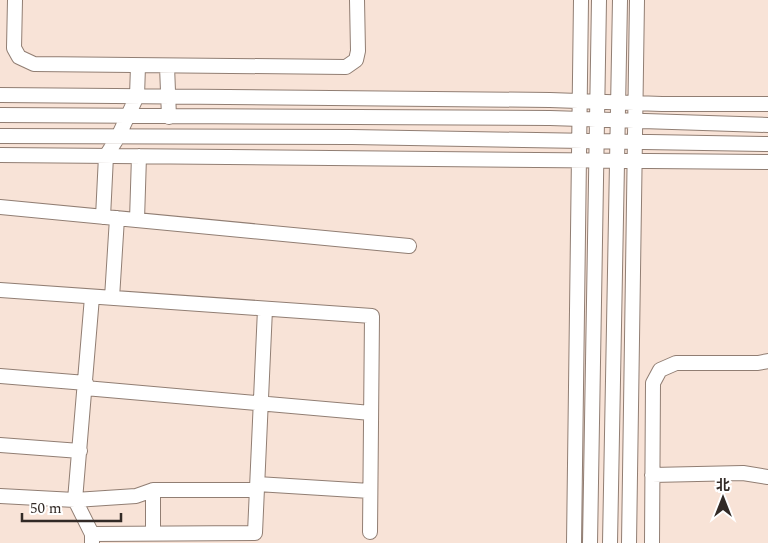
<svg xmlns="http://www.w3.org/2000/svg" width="768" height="543" font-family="Spectral,'Noto Sans SC',serif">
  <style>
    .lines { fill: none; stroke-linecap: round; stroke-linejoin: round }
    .minor-casing { stroke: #917e73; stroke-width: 16 }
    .minor { stroke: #fff; stroke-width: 14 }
  </style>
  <rect width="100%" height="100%" fill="#f8e3d7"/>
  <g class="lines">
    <g class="minor-casing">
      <path id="minor" d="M 15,0 L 14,48 L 19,57 L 34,64 L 346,67 L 356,60 L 358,51 L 357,0
        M 167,66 L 169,117
        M 0,95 L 550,100 L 662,104 L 768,104
        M 0,115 L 550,118 L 768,125
        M 0,136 L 352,137 L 768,144
        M 0,155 L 768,162
        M 0,207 L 409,246
        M 103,217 L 106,156 L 118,137 L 137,96 L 138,66
        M 137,220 L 139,156
        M 0,290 L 372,316 L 370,532
        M 112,298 L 117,218
        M 0,376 L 86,383
        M 85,388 L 371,413
        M 0,445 L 80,451
        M 652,475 L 743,473 L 768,477
        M 257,484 L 370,491
        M 153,490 L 153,534
        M 0,496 L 75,500 L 136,496 L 153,490 L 256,490
        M 92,534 L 255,533 L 265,309
        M 92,542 L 92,534 L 75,500 L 92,297
        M 574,543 L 581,0
        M 590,543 L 599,0
        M 610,543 L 620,0
        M 629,543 L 637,0
        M 652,543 L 653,383 L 660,370 L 676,363 L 758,363 L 768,361"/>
    </g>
    <use href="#minor" class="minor"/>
  </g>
  <g transform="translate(723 498)" stroke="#ffffff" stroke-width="4" paint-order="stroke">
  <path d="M0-4L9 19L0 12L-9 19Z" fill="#322a26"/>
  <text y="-8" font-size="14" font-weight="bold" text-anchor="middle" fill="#322a26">北</text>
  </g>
  <path d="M22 513v8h99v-8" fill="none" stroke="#322a26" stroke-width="2.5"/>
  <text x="30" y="513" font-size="15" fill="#322a26" stroke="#ffffff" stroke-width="4" paint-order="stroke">50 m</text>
</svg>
